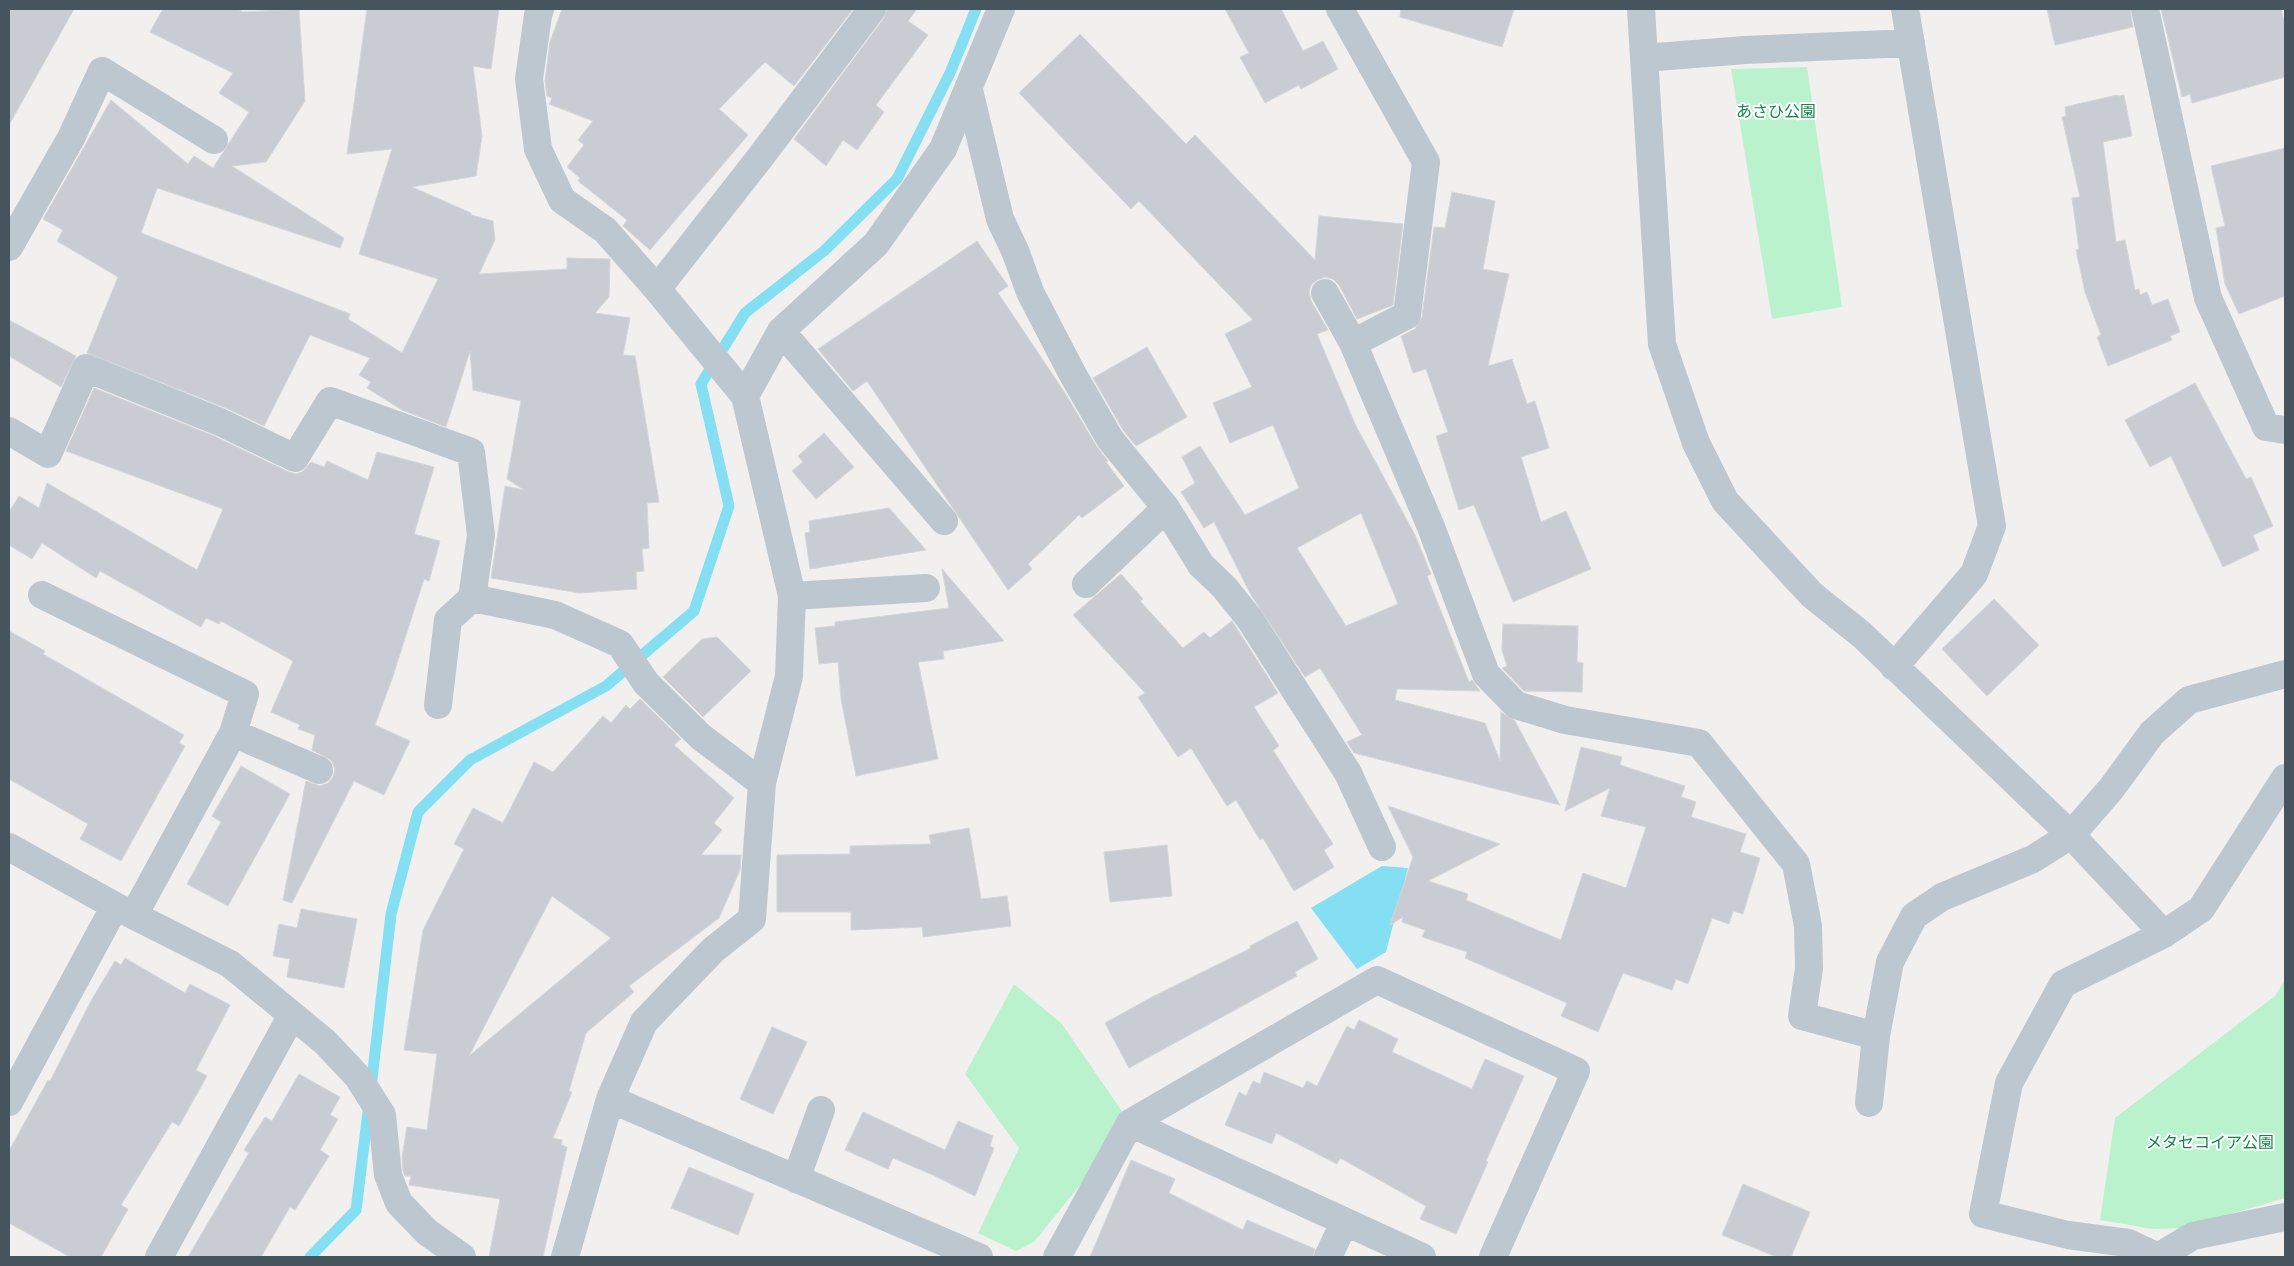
<svg xmlns="http://www.w3.org/2000/svg" width="2294" height="1266" font-family="'DM Sans','Noto Sans JP',sans-serif">
  <style>
    .green { fill: #bbf2ce }
    .water { fill: #85dff2 }
    .lines { fill: none; stroke-linecap: round; stroke-linejoin: round }
    .stream { stroke: #85dff2; stroke-width: 11 }
    .building { fill: #c9ccd2; stroke: #d3d6db; fill-rule: evenodd }
    .minor { stroke: #bcc7cf; stroke-width: 28 }
    .labels { text-anchor: middle; dominant-baseline: central; stroke-width: 4; stroke-linejoin: round; paint-order: stroke }
    .park-label { font-size: 16px; fill: #118546; stroke: #fff }
  </style>
  <rect width="100%" height="100%" fill="#f2efef"/>
  <path class="green" d="M 1807,67 L 1842,307 L 1772,319 L 1731,69 Z
    M 2285,980 L 2285,1198 L 2183,1228 L 2153,1229 L 2100,1220 L 2115,1118 L 2275,996 Z
    M 1014,984 L 1062,1024 L 1130,1123 L 1034,1242 L 1016,1251 L 978,1233 L 1019,1148 L 965,1074 Z"/>
  <path class="water" d="M 1382,866 L 1408,868 L 1386,952 L 1357,969 L 1311,908 Z"/>
  <g class="lines">
    <path class="stream" d="M 371,1088 L 391,914 L 418,812 L 470,760 L 606,686 L 694,611 L 729,506 L 701,384 L 745,313 L 824,251 L 897,179 L 950,73 L 976,9
      M 310,1257 L 356,1210 L 369,1104"/>
  </g>
  <path class="building" d="M 9,9 L 74,9 L 9,125 Z
    M 163,9 L 237,9 L 243,12 L 299,9 L 305,101 L 266,162 L 232,166 L 344,238 L 340,248 L 157,188 L 141,233 L 350,314 L 348,319 L 402,353 L 438,279 L 359,254 L 392,149 L 347,154 L 367,9 L 499,9 L 491,69 L 473,66 L 482,136 L 476,176 L 412,187 L 471,213 L 471,215 L 493,221 L 495,240 L 479,274 L 567,269 L 567,258 L 610,259 L 609,297 L 595,313 L 630,318 L 623,355 L 635,356 L 659,502 L 647,503 L 649,548 L 642,549 L 644,571 L 636,572 L 637,589 L 579,593 L 491,578 L 505,486 L 524,490 L 507,479 L 521,401 L 473,390 L 470,351 L 446,427 L 402,410 L 367,388 L 371,382 L 359,375 L 370,358 L 310,335 L 264,426 L 226,408 L 87,353 L 118,277 L 57,241 L 63,230 L 43,219 L 111,100 L 188,164 L 194,156 L 213,168 L 249,112 L 219,93 L 233,73 L 150,32 Z
    M 562,9 L 853,9 L 794,86 L 765,62 L 719,109 L 748,135 L 650,250 L 623,226 L 627,220 L 578,181 L 580,178 L 567,167 L 584,145 L 578,140 L 593,121 L 549,104 L 552,98 L 547,96 L 545,81 L 550,42 Z
    M 887,9 L 917,9 L 908,21 L 928,35 L 876,105 L 884,112 L 857,150 L 843,140 L 826,166 L 794,139 L 884,18 Z
    M 1225,9 L 1281,9 L 1303,51 L 1323,41 L 1338,69 L 1301,89 L 1299,85 L 1265,103 L 1240,57 L 1249,53 Z
    M 1401,9 L 1514,9 L 1502,47 L 1400,17 Z
    M 2047,9 L 2130,9 L 2133,27 L 2055,45 Z
    M 2161,9 L 2281,9 L 2285,25 L 2285,77 L 2192,103 L 2190,94 L 2182,97 Z
    M 1080,34 L 1186,144 L 1195,135 L 1315,260 L 1319,216 L 1403,224 L 1393,305 L 1357,319 L 1339,285 L 1333,279 L 1325,277 L 1317,280 L 1311,285 L 1309,292 L 1311,301 L 1328,330 L 1317,334 L 1355,424 L 1415,535 L 1431,574 L 1427,576 L 1469,682 L 1472,680 L 1480,691 L 1397,689 L 1395,700 L 1485,723 L 1500,761 L 1501,712 L 1515,721 L 1560,805 L 1354,753 L 1347,742 L 1362,735 L 1320,668 L 1305,677 L 1251,595 L 1214,522 L 1204,528 L 1181,492 L 1195,483 L 1182,457 L 1200,446 L 1245,515 L 1299,488 L 1273,425 L 1230,443 L 1213,403 L 1252,387 L 1225,334 L 1253,320 L 1139,201 L 1131,209 L 1019,93 ZM 1361,513 L 1398,604 L 1346,626 L 1297,548 Z
    M 2117,95 L 2118,96 L 2124,95 L 2132,136 L 2103,142 L 2116,242 L 2125,240 L 2135,290 L 2139,289 L 2140,295 L 2147,292 L 2152,305 L 2168,299 L 2180,332 L 2170,336 L 2172,340 L 2108,366 L 2097,337 L 2101,335 L 2085,292 L 2076,250 L 2079,249 L 2072,198 L 2080,197 L 2062,117 L 2066,116 L 2065,107 Z
    M 2285,148 L 2285,296 L 2239,314 L 2225,284 L 2216,228 L 2225,226 L 2211,166 Z
    M 1452,192 L 1495,201 L 1483,269 L 1509,274 L 1488,366 L 1512,359 L 1527,404 L 1535,401 L 1549,448 L 1521,457 L 1541,522 L 1566,511 L 1591,569 L 1513,602 L 1474,505 L 1459,510 L 1436,436 L 1448,432 L 1426,369 L 1413,373 L 1401,336 L 1415,329 L 1422,317 L 1434,227 L 1445,228 Z
    M 977,241 L 1008,286 L 998,293 L 1065,393 L 1097,447 L 1108,461 L 1106,462 L 1124,486 L 1082,518 L 1079,515 L 1028,564 L 1032,569 L 1008,590 L 867,381 L 853,391 L 818,349 Z
    M 9,320 L 76,356 L 61,387 L 9,356 Z
    M 1147,347 L 1187,417 L 1136,446 L 1123,430 L 1093,378 Z
    M 2195,383 L 2246,479 L 2251,477 L 2273,526 L 2253,535 L 2259,550 L 2223,567 L 2171,456 L 2150,467 L 2125,420 Z
    M 94,388 L 214,436 L 289,472 L 296,474 L 302,472 L 311,462 L 324,467 L 327,461 L 368,480 L 377,452 L 434,467 L 414,534 L 440,541 L 429,581 L 424,579 L 392,679 L 375,725 L 410,741 L 384,795 L 354,781 L 292,903 L 283,900 L 306,781 L 320,786 L 328,783 L 333,777 L 335,769 L 331,760 L 312,750 L 315,735 L 298,729 L 300,725 L 271,712 L 293,661 L 221,621 L 219,624 L 206,618 L 201,627 L 100,571 L 96,578 L 42,543 L 32,559 L 9,545 L 9,512 L 19,496 L 39,508 L 47,483 L 197,570 L 223,509 L 66,451 Z
    M 824,433 L 854,467 L 816,499 L 792,471 L 803,462 L 798,456 Z
    M 889,508 L 926,550 L 810,569 L 805,533 L 810,532 L 809,521 Z
    M 942,569 L 1004,641 L 943,651 L 944,659 L 918,662 L 938,759 L 856,776 L 841,699 L 838,662 L 819,664 L 815,628 L 835,626 L 835,622 L 949,608 Z
    M 1121,574 L 1143,599 L 1140,601 L 1183,648 L 1204,632 L 1210,638 L 1232,621 L 1236,627 L 1278,693 L 1254,707 L 1279,746 L 1273,750 L 1333,844 L 1324,850 L 1334,867 L 1294,891 L 1263,838 L 1260,840 L 1236,800 L 1227,806 L 1191,748 L 1178,757 L 1138,697 L 1145,693 L 1073,615 Z
    M 1994,599 L 2039,645 L 1987,696 L 1942,649 Z
    M 1503,624 L 1578,626 L 1577,662 L 1583,663 L 1582,692 L 1524,691 L 1502,668 L 1507,666 L 1502,650 Z
    M 9,631 L 45,651 L 43,654 L 184,735 L 179,743 L 185,746 L 121,861 L 80,839 L 88,824 L 9,779 Z
    M 717,637 L 751,671 L 703,717 L 663,677 L 702,639 Z
    M 640,699 L 681,739 L 674,745 L 734,798 L 714,823 L 722,830 L 701,855 L 741,855 L 740,870 L 719,918 L 629,986 L 634,992 L 586,1033 L 569,1091 L 572,1092 L 553,1138 L 562,1140 L 561,1145 L 567,1147 L 543,1257 L 489,1257 L 500,1199 L 409,1185 L 411,1176 L 405,1176 L 403,1171 L 402,1157 L 407,1127 L 427,1130 L 437,1054 L 404,1050 L 423,930 L 464,849 L 454,844 L 473,808 L 503,823 L 534,762 L 553,772 L 603,716 L 611,723 L 626,705 L 630,709 ZM 552,896 L 611,938 L 469,1056 Z
    M 1581,747 L 1622,757 L 1620,765 L 1685,786 L 1681,797 L 1696,802 L 1691,817 L 1746,834 L 1740,852 L 1760,858 L 1743,914 L 1733,911 L 1729,924 L 1712,918 L 1688,984 L 1676,979 L 1672,990 L 1623,973 L 1598,1032 L 1561,1016 L 1567,1003 L 1465,958 L 1467,952 L 1422,937 L 1425,930 L 1402,922 L 1403,917 L 1390,925 L 1413,857 L 1388,806 L 1500,844 L 1428,881 L 1468,894 L 1466,900 L 1561,940 L 1583,873 L 1626,888 L 1646,827 L 1601,816 L 1610,788 L 1565,811 Z
    M 241,766 L 290,794 L 228,906 L 187,884 L 221,822 L 212,816 Z
    M 969,828 L 981,899 L 1007,896 L 1011,926 L 923,937 L 922,927 L 851,930 L 851,912 L 777,912 L 777,855 L 850,854 L 850,846 L 931,844 L 929,835 Z
    M 1167,845 L 1172,896 L 1110,902 L 1104,852 Z
    M 301,909 L 357,919 L 344,988 L 287,977 L 290,959 L 273,956 L 279,924 L 297,928 Z
    M 1297,921 L 1318,959 L 1295,972 L 1297,976 L 1129,1068 L 1105,1023 L 1152,997 L 1251,948 L 1250,946 Z
    M 125,958 L 185,993 L 190,984 L 230,1005 L 196,1070 L 207,1076 L 179,1126 L 172,1122 L 121,1205 L 128,1209 L 101,1257 L 70,1257 L 9,1223 L 9,1151 L 48,1080 L 50,1081 L 92,999 L 115,961 L 121,965 Z
    M 1359,1020 L 1398,1039 L 1392,1052 L 1472,1089 L 1485,1059 L 1524,1076 L 1486,1161 L 1488,1162 L 1456,1234 L 1420,1219 L 1426,1206 L 1340,1158 L 1337,1164 L 1276,1133 L 1272,1144 L 1225,1125 L 1239,1092 L 1246,1096 L 1253,1081 L 1260,1084 L 1264,1072 L 1303,1088 L 1307,1081 L 1317,1086 L 1347,1026 L 1354,1030 Z
    M 772,1027 L 807,1042 L 773,1114 L 740,1099 Z
    M 299,1074 L 340,1097 L 330,1115 L 338,1119 L 320,1150 L 329,1156 L 295,1210 L 290,1207 L 261,1257 L 188,1257 L 249,1153 L 244,1150 L 265,1117 L 272,1121 Z
    M 863,1112 L 945,1150 L 958,1121 L 993,1136 L 990,1146 L 994,1148 L 975,1196 L 935,1176 L 893,1158 L 888,1169 L 845,1150 Z
    M 1131,1160 L 1175,1179 L 1169,1193 L 1243,1230 L 1247,1220 L 1315,1249 L 1313,1257 L 1090,1257 Z
    M 689,1167 L 754,1194 L 738,1235 L 671,1208 Z
    M 1743,1184 L 1810,1212 L 1791,1257 L 1777,1257 L 1722,1235 Z"/>
  <g class="lines">
    <path class="minor" d="M 540,9 L 538,15 L 529,79 L 538,149 L 562,200 L 605,230 L 657,289 L 745,396
      M 1340,9 L 1426,162 L 1407,315 L 1353,343 L 1431,527 L 1486,674 L 1516,705 L 1565,720 L 1699,743 L 1796,864 L 1808,926 L 1809,968 L 1802,1016 L 1876,1036
      M 1641,9 L 1662,344 L 1696,443 L 1725,501 L 1812,595 L 1862,635 L 2071,835 L 2164,934 L 2063,984 L 2009,1083 L 1983,1214 L 2068,1235 L 2128,1243 L 2158,1257
      M 2145,9 L 2208,298 L 2266,427 L 2285,430
      M 1644,58 L 1745,50 L 1911,43
      M 969,90 L 1000,219 L 1016,253 L 1030,292 L 1072,373 L 1110,439 L 1166,508 L 1201,565 L 1224,587 L 1249,618 L 1348,773 L 1382,847
      M 9,247 L 71,138 L 102,71 L 214,140
      M 657,289 L 759,159 L 872,9
      M 1325,293 L 1353,343
      M 781,331 L 944,521
      M 9,431 L 48,454 L 86,368 L 220,422 L 295,458 L 330,401 L 471,452 L 481,535 L 472,598 L 555,615 L 620,644 L 646,683 L 701,737 L 762,783
      M 1086,584 L 1166,508
      M 42,595 L 245,694 L 233,733 L 134,915
      M 792,596 L 926,588
      M 1894,667 L 1974,574 L 1992,526 L 1905,9
      M 438,705 L 448,620 L 472,598
      M 233,733 L 319,770
      M 9,847 L 115,906 L 230,964 L 325,1042 L 358,1077 L 382,1115 L 388,1175 L 399,1203 L 427,1232 L 462,1257
      M 2164,934 L 2201,909 L 2285,778
      M 610,1099 L 979,1257
      M 9,1102 L 115,906
      M 1869,1103 L 1876,1036 L 1890,962 L 1914,916 L 1942,897 L 2033,859 L 2071,835 L 2111,789 L 2152,733 L 2189,700 L 2285,674
      M 1130,1123 L 1422,1257
      M 796,1179 L 821,1110
      M 159,1257 L 292,1015
      M 565,1257 L 610,1099 L 644,1022 L 713,950 L 752,919 L 762,783 L 789,676 L 792,596 L 745,396 L 781,331 L 876,244 L 943,149 L 1001,9
      M 1057,1257 L 1130,1123 L 1377,980 L 1576,1071 L 1493,1257
      M 1328,1257 L 1344,1223
      M 2158,1257 L 2193,1236 L 2285,1217"/>
  </g>
  <g class="labels">
    <g class="park-label">
      <text x="1776" y="111">あさひ公園</text>
      <text x="2210" y="1142">メタセコイア公園</text>
    </g>
  </g>
  <rect width="2294" height="1266" fill="none" stroke="#46545e" stroke-width="20"/>
</svg>
